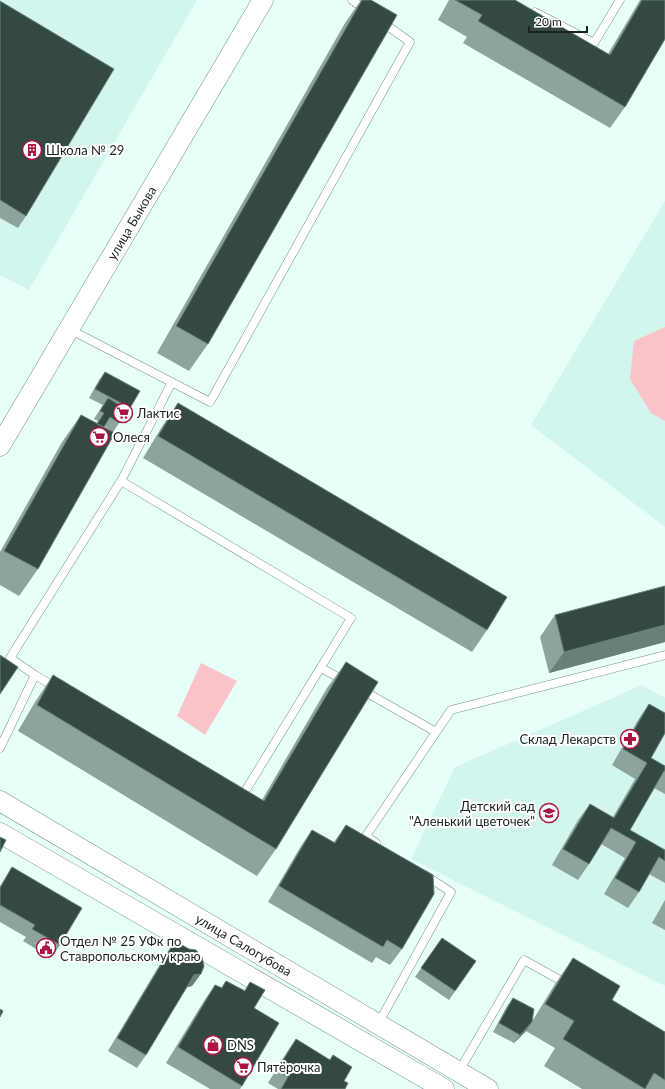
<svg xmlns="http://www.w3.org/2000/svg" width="665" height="1089" font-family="Lato,sans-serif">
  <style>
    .built { fill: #d2f5ed }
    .green { fill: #fac3c8 }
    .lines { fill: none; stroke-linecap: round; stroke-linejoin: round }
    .service-casing { stroke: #788f8a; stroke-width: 9 }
    .tertiary-casing { stroke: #788f8a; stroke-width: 21 }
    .service { stroke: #fff; stroke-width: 8 }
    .tertiary { stroke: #fff; stroke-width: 20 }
    .wall { fill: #8da49e }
    .shaded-wall { fill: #69807a }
    .building { fill: #344944; stroke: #69807a }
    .labels { text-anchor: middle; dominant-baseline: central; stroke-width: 4; stroke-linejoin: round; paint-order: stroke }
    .poi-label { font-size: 13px; fill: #1a2321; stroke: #fff; text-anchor: start }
    .street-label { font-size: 13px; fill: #1a2321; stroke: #fff }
  </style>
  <rect width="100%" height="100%" fill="#e6fff9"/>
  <path class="built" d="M 0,0 L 197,0 L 29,290 L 0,275 Z
    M 665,201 L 665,527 L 531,425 Z
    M 642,685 L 665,698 L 665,986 L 411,859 L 455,767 Z"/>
  <path class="green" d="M 665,327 L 665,421 L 651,413 L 630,379 L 634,341 Z
    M 201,663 L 237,681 L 205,735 L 177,716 Z"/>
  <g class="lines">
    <g class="service-casing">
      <path id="service" d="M 352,0 L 366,10
        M 535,12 L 594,43 L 620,0
        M 69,329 L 210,402 L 410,42 L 382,22
        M 121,481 L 351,618 L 241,798 L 35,675 L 10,658 Z
        M 121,481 L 172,382
        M 321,668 L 345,681
        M 362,690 L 436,732
        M 0,748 L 35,675
        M 376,843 L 366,836 L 451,710 L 665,655
        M 378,1024 L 451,892 L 425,875
        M 459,1071 L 524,960 L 567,984"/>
    </g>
    <g class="tertiary-casing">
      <g id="tertiary">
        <path id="s1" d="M 0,446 L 263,0"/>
        <path id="s2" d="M 0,801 L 488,1089"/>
        <path d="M 0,833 L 444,1089"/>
      </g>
    </g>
    <use href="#service" class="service"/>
    <use href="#tertiary" class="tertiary"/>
  </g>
  <path class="wall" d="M 361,0 L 371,0 L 208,344 L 189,371 L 157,353 L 345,23 Z
    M 449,0 L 515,0 L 608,54 L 640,0 L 665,0 L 625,107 L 610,128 L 463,43 L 467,37 L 438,20 Z
    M 0,1 L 26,216 L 18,228 L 0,218 Z
    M 105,372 L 130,408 L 124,417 L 123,417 L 113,432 L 104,426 L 38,569 L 19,596 L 0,585 L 0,552 L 62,442 L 81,415 L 96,423 L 98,421 L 94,419 L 103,405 L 89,398 L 99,380 Z
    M 178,403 L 487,630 L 472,652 L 143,458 L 163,425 Z
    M 665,586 L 665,642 L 549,673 L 540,637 L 555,615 Z
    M 346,662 L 276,849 L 257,876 L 18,731 L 35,702 L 53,675 L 262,800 L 327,688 Z
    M 649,704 L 651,758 L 665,766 L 665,794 L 654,788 L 630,830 L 665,850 L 665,883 L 649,874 L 639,892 L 628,908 L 604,894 L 625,858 L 601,844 L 589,864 L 578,880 L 552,865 L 578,820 L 590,804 L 613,817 L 635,779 L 612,765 L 638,720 Z
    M 346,825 L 402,949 L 390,965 L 376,957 L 372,963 L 268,902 L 301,846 L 312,830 L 334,842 Z
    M 12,867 L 60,945 L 51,958 L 23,941 L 26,937 L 0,922 L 0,886 Z
    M 665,900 L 665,930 L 652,923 Z
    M 442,938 L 476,961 L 449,1000 L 415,977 Z
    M 175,941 L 192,986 L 187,987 L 146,1055 L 137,1068 L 108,1051 L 166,954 Z
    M 573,958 L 612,1000 L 665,1032 L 665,1089 L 582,1089 L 544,1066 L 555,1048 L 526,1031 L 514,1043 L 493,1032 L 507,1006 L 513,998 L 533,1020 L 555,984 Z
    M 226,981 L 244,991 L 250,982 L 254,1008 L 242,1086 L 240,1089 L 210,1089 L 166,1063 L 204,1001 L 215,985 L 221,988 Z
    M 296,1039 L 330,1060 L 333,1055 L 344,1081 L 345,1089 L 278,1089 L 268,1083 L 287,1052 Z"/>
  <path class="shaded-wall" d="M 665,625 L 665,642 L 549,673 L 564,652 Z
    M 201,974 L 192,986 L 185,988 L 194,975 Z
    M 532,1022 L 526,1031 L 514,1043 L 520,1035 Z"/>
  <path class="building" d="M 362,0 L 371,0 L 397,15 L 208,344 L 176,326 Z
    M 455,0 L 515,0 L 610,55 L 642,0 L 665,0 L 665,39 L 625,107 L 478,21 L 482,15 Z
    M 0,1 L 114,69 L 26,216 L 0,200 Z
    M 105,372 L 140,391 L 130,408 L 95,389 Z
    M 108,398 L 128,410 L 119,423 L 110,417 L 104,427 L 97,424 L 104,413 L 100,411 Z
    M 178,403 L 507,597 L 487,630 L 158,436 Z
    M 81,415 L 115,433 L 38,569 L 4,551 Z
    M 665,586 L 665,625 L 564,652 L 555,615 Z
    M 0,655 L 18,667 L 0,694 Z
    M 346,662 L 378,682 L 276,849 L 37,705 L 53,675 L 264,801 Z
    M 649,704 L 665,713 L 665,733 L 651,758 L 665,766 L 665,771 L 664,771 L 630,830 L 665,850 L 665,861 L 659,857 L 639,892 L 615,878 L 636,842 L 611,828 L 589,864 L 563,849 L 590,804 L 614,818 L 647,763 L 623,749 Z
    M 346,825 L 433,875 L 434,894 L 402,949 L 387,940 L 383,947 L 279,886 L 312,830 L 335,843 Z
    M 0,837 L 6,840 L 0,852 Z
    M 12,867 L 82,908 L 60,945 L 32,929 L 35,925 L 0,905 L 0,888 Z
    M 442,938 L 476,961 L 455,991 L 421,968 Z
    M 175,941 L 189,949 L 196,950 L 202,957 L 204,966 L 201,974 L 194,975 L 146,1055 L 117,1038 Z
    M 573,958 L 620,986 L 612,1000 L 665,1032 L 665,1080 L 654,1073 L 645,1089 L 563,1039 L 574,1021 L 545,1004 Z
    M 226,981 L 245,991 L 250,982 L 265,990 L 254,1008 L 279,1023 L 242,1086 L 178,1047 L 215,985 L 222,988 Z
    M 513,998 L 534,1009 L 532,1022 L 520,1035 L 499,1023 Z
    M 0,1009 L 3,1011 L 0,1017 Z
    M 296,1039 L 330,1060 L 333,1055 L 352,1067 L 344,1081 L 348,1083 L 345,1089 L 281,1089 L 288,1077 L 277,1070 Z"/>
  <defs>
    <g id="building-ring" transform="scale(1)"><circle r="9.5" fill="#fff" stroke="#aa1540" stroke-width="1.5"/><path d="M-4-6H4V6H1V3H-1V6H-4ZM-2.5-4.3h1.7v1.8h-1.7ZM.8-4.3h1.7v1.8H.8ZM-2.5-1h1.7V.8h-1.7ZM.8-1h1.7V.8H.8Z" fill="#aa1540"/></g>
    <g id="supermarket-ring" transform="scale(1)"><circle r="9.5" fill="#fff" stroke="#aa1540" stroke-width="1.5"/><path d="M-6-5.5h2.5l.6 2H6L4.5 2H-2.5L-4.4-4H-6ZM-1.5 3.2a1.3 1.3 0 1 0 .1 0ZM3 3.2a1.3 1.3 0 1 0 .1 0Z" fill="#aa1540"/></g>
    <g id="pharmacy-ring" transform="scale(1)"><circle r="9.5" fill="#fff" stroke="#aa1540" stroke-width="1.5"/><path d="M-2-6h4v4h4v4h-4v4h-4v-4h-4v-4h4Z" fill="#aa1540"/></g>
    <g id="school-ring" transform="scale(1)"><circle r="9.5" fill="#fff" stroke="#aa1540" stroke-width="1.5"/><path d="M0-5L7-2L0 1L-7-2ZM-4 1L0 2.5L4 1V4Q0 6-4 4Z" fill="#aa1540"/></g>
    <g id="civic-ring" transform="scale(1)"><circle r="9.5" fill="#fff" stroke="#aa1540" stroke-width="1.5"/><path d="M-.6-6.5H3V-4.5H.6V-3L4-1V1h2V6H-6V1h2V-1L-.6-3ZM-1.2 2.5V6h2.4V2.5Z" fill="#aa1540"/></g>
    <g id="shop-ring" transform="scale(1)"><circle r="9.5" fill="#fff" stroke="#aa1540" stroke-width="1.5"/><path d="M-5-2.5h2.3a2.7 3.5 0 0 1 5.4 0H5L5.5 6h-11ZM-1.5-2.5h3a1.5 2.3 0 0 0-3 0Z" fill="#aa1540"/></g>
  </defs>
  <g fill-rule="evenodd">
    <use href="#building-ring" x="32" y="150"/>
    <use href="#supermarket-ring" x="123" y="413"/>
    <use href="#supermarket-ring" x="99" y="437"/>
    <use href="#pharmacy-ring" x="630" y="739"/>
    <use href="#school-ring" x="549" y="813"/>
    <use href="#civic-ring" x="46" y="948"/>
    <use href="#shop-ring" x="213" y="1045"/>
    <use href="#supermarket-ring" x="243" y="1067"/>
  </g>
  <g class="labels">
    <g class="poi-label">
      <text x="46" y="150">Школа № 29</text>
      <text x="137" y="413">Лактис</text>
      <text x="113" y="437">Олеся</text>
      <text x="616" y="739" text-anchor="end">Склад Лекарств</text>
      <text x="535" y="806" text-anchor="end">Детский сад<tspan x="535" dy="15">"Аленький цветочек"</tspan></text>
      <text x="60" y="941">Отдел № 25 УФк по<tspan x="60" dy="15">Ставропольскому краю</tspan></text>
      <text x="227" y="1045">DNS</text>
      <text x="257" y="1067">Пятёрочка</text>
    </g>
    <g class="street-label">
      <text stroke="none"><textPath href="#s1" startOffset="259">улица Быкова</textPath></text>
      <text stroke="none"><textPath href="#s2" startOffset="283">улица Салогубова</textPath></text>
    </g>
  </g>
  <path d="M529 26v6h58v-6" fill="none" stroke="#1a2321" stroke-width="2"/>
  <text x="535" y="26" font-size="12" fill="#1a2321" stroke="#ffffff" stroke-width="3" paint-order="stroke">20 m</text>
</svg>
